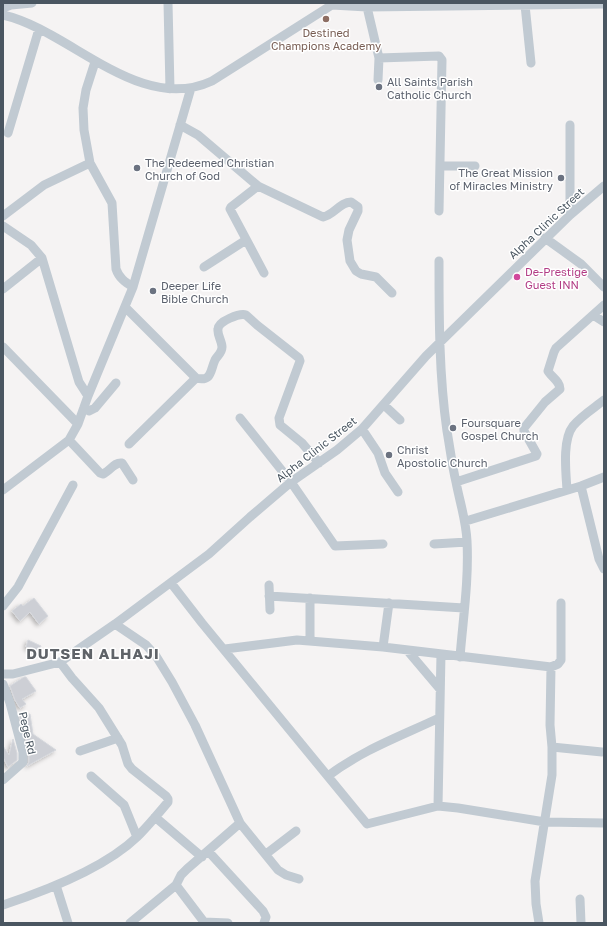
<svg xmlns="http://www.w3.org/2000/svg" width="607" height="926" font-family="'Golos Text',sans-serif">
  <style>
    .building { fill: #cdcfd5; stroke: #d7d9de; filter: url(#shadow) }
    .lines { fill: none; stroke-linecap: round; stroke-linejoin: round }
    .minor { stroke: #c1cad2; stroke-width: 9 }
    .education-dot { fill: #8d6e63; stroke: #fff; stroke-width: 1.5 }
    .worship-dot { fill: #6b7280; stroke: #fff; stroke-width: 1.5 }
    .hotel-dot { fill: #d1479c; stroke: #fff; stroke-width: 1.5 }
    .labels { text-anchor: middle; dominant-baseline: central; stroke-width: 3; stroke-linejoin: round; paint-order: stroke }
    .education-label { font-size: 11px; fill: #785e54; stroke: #fff }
    .worship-label { font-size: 11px; fill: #5b616d; stroke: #fff; text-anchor: start }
    .street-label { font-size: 11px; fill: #4a5661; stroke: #fff }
    .hotel-label { font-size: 11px; fill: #b23c85; stroke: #fff; text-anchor: start }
    .district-label { font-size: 15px; font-weight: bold; letter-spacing: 1px; fill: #5f6368; stroke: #fff }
  </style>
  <defs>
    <filter id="shadow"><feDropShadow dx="-2" dy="2" stdDeviation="2" flood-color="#0004"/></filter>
  </defs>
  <rect width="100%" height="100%" fill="#f5f3f3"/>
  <path class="building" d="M 34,598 L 48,616 L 39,624 L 30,612 L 20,621 L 12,611 L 21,604 L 23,606 Z
    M 28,640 L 41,646 L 38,653 L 26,647 Z
    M 24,677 L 26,677 L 36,691 L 22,699 L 26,704 L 20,708 L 15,700 L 10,686 Z
    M 30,714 L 33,734 L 56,750 L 27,766 L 29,762 L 29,751 L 19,715 Z
    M 13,739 L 17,753 L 17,760 L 8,767 L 3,757 L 3,746 L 9,755 Z"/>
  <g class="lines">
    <path class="minor" d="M 168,3 L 170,89
      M 332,5 L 367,7 L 604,4
      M 525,5 L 531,63
      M 367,7 L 379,58 L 378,80
      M 3,8 L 11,5 L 32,3
      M 3,15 C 70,30 139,115 212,81 L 335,3
      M 379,58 L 439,56 L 442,60 L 439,211
      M 95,62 L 86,90 L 83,108 L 84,130 L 90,163 L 112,203 L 116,269 C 119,278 125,282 133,287
      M 180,125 L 198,135 L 258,186 L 323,217 C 334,215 340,202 351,202 L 358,207 L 358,211 L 349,230 L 347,240 L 350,261 L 356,271 L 361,274 L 376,277 L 392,293
      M 8,133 L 39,29
      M 440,166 L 475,166
      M 258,186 L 231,207 L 230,209 L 264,273
      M 570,215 L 570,125
      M 3,216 L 44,185 L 90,163
      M 3,226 L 31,245 L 42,258 L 79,382 L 88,396
      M 545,238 L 581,264 L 604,287
      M 439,261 C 439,318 439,375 447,431 C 450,448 452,465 456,482 C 460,503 466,520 467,541 C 469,580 463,619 460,657
      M 204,267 L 246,240
      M 3,289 L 42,258
      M 125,307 L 196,378 C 212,382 210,371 215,360 C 217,356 222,353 222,347 C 222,341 217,335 218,329 C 218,321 240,313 246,315 L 257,325 L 299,358 L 300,361 L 279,418 L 280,425 L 302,443 L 319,463
      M 593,315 L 604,322
      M 3,347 L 78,424
      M 384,405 L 400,420
      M 84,407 L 89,411 L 95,408 L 116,383
      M 240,418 L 291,482 L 335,546 L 383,544
      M 362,429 L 378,453 L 385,473 L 398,492
      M 69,440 L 100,473 L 103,474 C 110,471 114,462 122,463 L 133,480
      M 129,444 L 196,378
      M 456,482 L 536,456 L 537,454 L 524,431 L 524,428 L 545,402 L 560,389 C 560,381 551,377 548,371 L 554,352 L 556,348 L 604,305
      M 581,486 L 599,559 L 604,569
      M 3,490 L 69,440 L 78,424 L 88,396 L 133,287 L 191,88
      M 567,490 C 566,473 562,440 573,426 C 581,416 594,408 604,400
      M 466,521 L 581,486 L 604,477
      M 434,544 L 467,542
      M 171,583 L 202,623 L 367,824 L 438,806 L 458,808 L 545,822 L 604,823
      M 269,585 L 270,610
      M 269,596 L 464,608
      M 3,606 L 18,587 L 73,485
      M 115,624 L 146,645 L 156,656 L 172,682 L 195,725 L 240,823 L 278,870 L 286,875 L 299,879
      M 310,640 L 310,598
      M 383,647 L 389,603
      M 225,649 L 297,640 L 383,647 L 551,667 L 558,664 L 561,660 L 561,603
      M 407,650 L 440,689
      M 3,674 L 13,674 L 60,662 L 115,624 L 209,554 L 250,517 L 291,482 L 337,450 L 362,429 L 426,356 L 570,215 L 604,186
      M 3,684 L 10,703 L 23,752 L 23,762 L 21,764 L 3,780
      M 552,747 L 602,752
      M 80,751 L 118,738
      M 91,776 L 124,805 L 137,837
      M 328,776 C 362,750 401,736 439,718
      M 438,806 L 441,654
      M 155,817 L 202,857
      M 208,851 L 263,911 L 266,917 L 264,923
      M 266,854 L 296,831
      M 56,885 L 68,923
      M 176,885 L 204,922
      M 580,899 L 581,923
      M 3,905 C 45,891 106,867 137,837 C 148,826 158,814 168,802 L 168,799 L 166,796 L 132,769 L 128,764 L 122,745 L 99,708 L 72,678 L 60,662
      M 204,922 L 228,923
      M 130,923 L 176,885 L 181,875 L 187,869 L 240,823
      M 539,923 L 536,904 L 535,881 L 552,775 L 552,747 L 550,725 L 551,667"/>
  </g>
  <circle class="education-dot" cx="326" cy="19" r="4"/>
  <g class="worship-dot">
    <circle cx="379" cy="87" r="4"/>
    <circle cx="137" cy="168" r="4"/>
    <circle cx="561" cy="178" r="4"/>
    <circle cx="153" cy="291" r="4"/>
    <circle cx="453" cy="428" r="4"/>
    <circle cx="389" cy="455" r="4"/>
  </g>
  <circle class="hotel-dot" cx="517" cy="277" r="4"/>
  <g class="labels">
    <g class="education-label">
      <text x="326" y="32">Destined<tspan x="326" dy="13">Champions Academy</tspan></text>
    </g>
    <g class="worship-label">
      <text x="387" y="81">All Saints Parish<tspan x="387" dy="13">Catholic Church</tspan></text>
      <text x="145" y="162">The Redeemed Christian<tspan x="145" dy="13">Church of God</tspan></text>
      <text x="553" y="172" text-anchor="end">The Great Mission<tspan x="553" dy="13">of Miracles Ministry</tspan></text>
      <text x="161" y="285">Deeper Life<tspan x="161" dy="13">Bible Church</tspan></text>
      <text x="461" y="422">Foursquare<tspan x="461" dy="13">Gospel Church</tspan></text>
      <text x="397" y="449">Christ<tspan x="397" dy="13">Apostolic Church</tspan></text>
    </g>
    <g class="street-label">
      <text transform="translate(546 223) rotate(-43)">Alpha Clinic Street</text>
      <text transform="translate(316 449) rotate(-38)">Alpha Clinic Street</text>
      <text transform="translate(28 733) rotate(77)">Pege Rd</text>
    </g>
    <g class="hotel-label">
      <text x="525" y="271">De-Prestige<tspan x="525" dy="13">Guest INN</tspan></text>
    </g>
    <g class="district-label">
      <text x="93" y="653">DUTSEN ALHAJI</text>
    </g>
  </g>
  <rect width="607" height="926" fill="none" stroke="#4a5661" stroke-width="8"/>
</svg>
